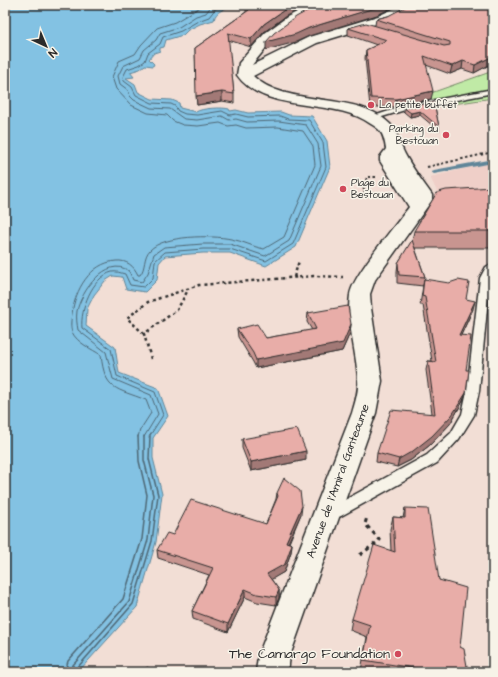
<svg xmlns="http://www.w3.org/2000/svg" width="498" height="677" font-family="'Architects Daughter',sans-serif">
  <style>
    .built { fill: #efcfc8 }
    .green { fill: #c0eaa6; stroke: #768a68 }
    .water { fill: #83c2e3; stroke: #608699 }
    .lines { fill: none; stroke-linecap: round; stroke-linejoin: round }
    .shore-far1 { stroke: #4e6775; stroke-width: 1 }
    .shore { stroke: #4e6775; stroke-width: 1.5 }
    .stream { fill: #608699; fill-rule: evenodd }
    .lane-casing { stroke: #2b2b2b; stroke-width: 3 }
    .street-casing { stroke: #2b2b2b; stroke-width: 3 }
    .path-far2 { stroke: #2b2b2b; stroke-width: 2; stroke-dasharray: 2.5 2.5; stroke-linecap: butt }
    .path-far1 { stroke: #2b2b2b; stroke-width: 2.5; stroke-dasharray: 3 3; stroke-linecap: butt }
    .path { stroke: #2b2b2b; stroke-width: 3; stroke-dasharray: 4 4; stroke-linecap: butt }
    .lane { fill: #f7f3e8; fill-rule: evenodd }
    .street { fill: #f7f3e8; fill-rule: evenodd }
    .wall { fill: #c89590; stroke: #2b2b2b }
    .shaded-wall { fill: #a27976; stroke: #2b2b2b }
    .building { fill: #e8ada8; stroke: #2b2b2b }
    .poi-dot { fill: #d1495b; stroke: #f7f3e8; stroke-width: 1.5 }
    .labels { text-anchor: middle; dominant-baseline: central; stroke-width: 3; stroke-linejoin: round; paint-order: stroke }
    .far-poi-label { font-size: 10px; fill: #2b2b2b; stroke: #f7f3e8; text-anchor: start }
    .street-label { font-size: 12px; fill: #2b2b2b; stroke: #f7f3e8 }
    .near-poi-label { font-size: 14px; fill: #2b2b2b; stroke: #f7f3e8; text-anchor: end }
  </style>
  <rect width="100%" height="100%" fill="#f2ded5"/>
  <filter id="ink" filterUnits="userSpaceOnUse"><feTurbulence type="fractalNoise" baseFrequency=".025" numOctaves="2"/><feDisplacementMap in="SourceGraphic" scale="8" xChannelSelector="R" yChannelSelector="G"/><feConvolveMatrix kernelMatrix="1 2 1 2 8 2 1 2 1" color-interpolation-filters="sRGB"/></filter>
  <g filter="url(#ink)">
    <path class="built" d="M 493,162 L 493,201 L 443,204 L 430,177 Z"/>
    <path class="green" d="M 493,71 L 493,98 L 407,111 L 400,104 Z"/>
    <path class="water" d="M 5,5 L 230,5 C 224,11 216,10 214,20 L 200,24 L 188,30 L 183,35 L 166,40 L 164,47 L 160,48 L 160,51 L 154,53 L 149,59 L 154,64 L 153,66 L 145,65 L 140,69 L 130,72 L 134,77 L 126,78 L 135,84 L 138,92 L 152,99 L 172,100 L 179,103 L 180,108 L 196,112 C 201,108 223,107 229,109 L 230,111 L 236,110 L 248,113 L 281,112 L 289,115 L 312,116 L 327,141 L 330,167 L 296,247 L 266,266 L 230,253 L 203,253 L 165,256 L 159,263 L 157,280 L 145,292 L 126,289 L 122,277 L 113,276 L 105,281 L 94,295 L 87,309 L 86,326 L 115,347 L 119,373 L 158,388 L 168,416 L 153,438 L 153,458 L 162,494 L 156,542 L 137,607 L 78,672 L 5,672 Z"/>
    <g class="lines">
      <path class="shore-far1" d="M 138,437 L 140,430 L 151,413 L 146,400 C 116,388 105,391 101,355 C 92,349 77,343 72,332 C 70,327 71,319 72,314 C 75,290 90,263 116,261 C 127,260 134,266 138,275 L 140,275 C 146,268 143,257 150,250 C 164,235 212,235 231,239 C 243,241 253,247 264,249 L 284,237 L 315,165 L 313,146 L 303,131 L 278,127 L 246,128 L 236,125 L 228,126 L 220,123 L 198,126 L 183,125 L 173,121 L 167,115 L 148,113 L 131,105 L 116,89 L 112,77 L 119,61 L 135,54 L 141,45 L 157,28 L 175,22 L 204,5
        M 144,437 L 158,414 L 151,395 L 113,379 L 106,352 L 78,330 C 77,324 76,318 77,311 C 81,292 106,255 129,271 L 133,280 L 142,282 L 148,273 L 154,254 L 164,247 L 203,244 L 230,244 L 265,256 L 289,241 L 321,166 L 318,144 L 306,125 L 279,121 L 247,122 L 236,119 L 229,120 L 222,116 L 197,120 L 184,119 L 170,109 L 151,108 L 134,100 L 130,96 L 128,90 L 120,84 L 118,76 L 123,66 L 140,58 L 144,50 L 156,40 L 160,33 L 179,27 L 196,16 L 206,13 L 212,5
        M 149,437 L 163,415 L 155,392 L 117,376 L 111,349 L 82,328 C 80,310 92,277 112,272 C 116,271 121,273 125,274 L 130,285 L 144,287 L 153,278 L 155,261 L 165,252 L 203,249 L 230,249 L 266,261 L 293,244 L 326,167 L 323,143 L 309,120 L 288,119 L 280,116 L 248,117 L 236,114 L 230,115 L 222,111 L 197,115 L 185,114 L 178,111 L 175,106 L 171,104 L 152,103 L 136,95 L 132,87 L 124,81 L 123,77 L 127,69 L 139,65 L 145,61 L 148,53 L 160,44 L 163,37 L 181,31 L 198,21 L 209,17 L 216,8 L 223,5"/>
      <path class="shore" d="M 65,672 L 68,661 L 123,599 L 142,539 L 147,495 L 139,461 L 138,436
        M 71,672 L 73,665 L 129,602 L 148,540 L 153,495 L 144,460 L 144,436
        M 76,672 L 77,668 L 133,604 L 152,541 L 158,495 L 149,459 L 150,436"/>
      <path class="stream" d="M 493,159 L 493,163 L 434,174 L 431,172 L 434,170 Z"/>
      <g class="lane-casing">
        <path id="lane" d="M 493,89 L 493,93 L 405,110 L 372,120 L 368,118 L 404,106 Z
          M 493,263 L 493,273 L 490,278 L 479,391 L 474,415 L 459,439 L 437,463 L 341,516 L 329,520 L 324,518 L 322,514 L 324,510 L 332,507 L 427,455 L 451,433 L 462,414 L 467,391 L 480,278 L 486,267 Z"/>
      </g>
      <g class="street-casing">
        <path id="street" d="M 311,5 L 326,5 L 324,7 L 295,23 L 273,39 L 252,65 L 309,37 L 378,16 L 402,5 L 417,5 L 415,7 L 386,22 L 317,43 L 253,76 C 288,109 357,90 390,124 C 397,131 398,140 402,148 C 408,163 423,182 432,195 L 432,200 L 375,280 L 370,294 L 371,308 L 382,381 L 376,413 L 290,656 L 288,672 L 256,672 L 258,656 L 352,413 C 355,403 359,391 358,380 C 357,353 346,322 350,295 C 352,276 396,225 409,207 L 380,161 L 380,157 L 386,149 C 385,143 384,136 380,131 C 378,128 374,126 371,124 C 334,97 265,115 237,75 L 239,63 L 265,33 L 287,17 Z"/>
      </g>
      <path class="path-far2" d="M 491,143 L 493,144
        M 427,167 L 493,152
        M 376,177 L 367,177 L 363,192 L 385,195"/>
      <path class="path-far1" d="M 294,277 L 299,261
        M 144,334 L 127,318 L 148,302 L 199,285 L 314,276 L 343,277
        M 151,359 L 144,334 L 177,310 L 188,290"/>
      <path class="path" d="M 360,555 L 380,540 L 365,524 L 367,517"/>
      <use href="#lane" class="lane"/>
      <use href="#street" class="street"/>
    </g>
    <path class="wall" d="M 493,5 L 493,63 L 474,73 L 462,69 L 450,74 L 426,65 L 431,99 L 395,107 L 370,107 L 365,58 L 366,50 L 377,45 L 348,35 L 348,28 L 375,25 L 376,19 L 388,16 Z
      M 246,9 L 286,16 L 264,32 L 251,47 L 228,40 L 234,94 L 234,103 L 222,101 L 197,105 L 195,48 L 246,12 Z
      M 434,102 L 439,127 L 439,131 L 420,115 L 410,117 L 404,112 L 404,108 Z
      M 493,187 L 493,248 L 415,248 L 425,277 L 423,286 L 397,283 L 397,271 L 398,263 L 412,241 L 414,231 Z
      M 424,279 L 466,299 L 473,309 L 461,335 L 466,370 L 466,393 L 463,401 L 450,424 L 430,445 L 411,460 L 397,467 L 376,462 L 377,453 L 432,413 L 426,370 L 428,361 L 432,361 L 423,305 L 420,305 Z
      M 308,313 L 351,324 L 350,333 L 342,351 L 256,368 L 253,362 L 238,337 L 237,329 L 266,338 L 312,330 L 307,322 Z
      M 242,439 L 306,460 L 251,471 L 242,448 Z
      M 277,493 L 301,514 L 289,543 L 292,544 L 291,552 L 284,572 L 271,579 L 279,590 L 279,598 L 276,605 L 257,602 L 245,597 L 228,632 L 193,619 L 192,611 L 209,575 L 158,558 L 157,550 L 173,535 L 266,524 L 276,499 Z
      M 405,508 L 439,580 L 468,672 L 367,672 L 361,671 L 367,637 L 350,630 L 352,619 L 391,551 L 390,529 L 393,517 L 403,518 Z"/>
    <path class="shaded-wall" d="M 293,5 L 308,5 L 286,16 L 264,32 L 251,47 L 251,39 L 264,24 L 287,8 Z
      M 383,5 L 398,5 L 377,15 L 309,36 L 296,42 L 266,50 L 266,42 L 309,28 Z
      M 493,56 L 493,63 L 474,73 L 475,65 Z
      M 463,61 L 462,69 L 450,74 L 452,66 Z
      M 433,91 L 431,99 L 395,107 L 396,99 Z
      M 222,92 L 222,101 L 197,105 L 196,96 Z
      M 420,111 L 420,115 L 410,117 L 411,113 Z
      M 475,301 L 473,309 L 457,344 L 459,335 Z
      M 351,324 L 350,333 L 342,351 L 256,368 L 256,360 Z
      M 466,393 L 463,401 L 450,424 L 430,445 L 411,460 L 397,467 L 399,459 Z
      M 306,451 L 306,460 L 251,471 L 251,462 Z
      M 302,506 L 301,514 L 285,550 L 286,542 Z
      M 292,544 L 291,552 L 284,572 L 267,582 L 267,574 Z
      M 245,589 L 245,597 L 228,632 L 228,624 Z
      M 279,590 L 279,598 L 276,605 L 276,597 Z"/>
    <path class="building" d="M 252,5 L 293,5 L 287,8 L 264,24 L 251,39 L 228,33 L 234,94 L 222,92 L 196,96 L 195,48 L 249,10 L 246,9 Z
      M 318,5 L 383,5 L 378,7 L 309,28 L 296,34 L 266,42 L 274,33 L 296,17 Z
      M 409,5 L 493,5 L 493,56 L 475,65 L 463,61 L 452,66 L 424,56 L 433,91 L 396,99 L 371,98 L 366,50 L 387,40 L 348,28 L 366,23 L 444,46 L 450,45 L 450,42 L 376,19 L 388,16 Z
      M 434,102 L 439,127 L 420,111 L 411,113 L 404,108 Z
      M 493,187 L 493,231 L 414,231 L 436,194 L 439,192 L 446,190 Z
      M 412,240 L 425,277 L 399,275 L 398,263 Z
      M 424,279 L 449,283 L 458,280 L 469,282 L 466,299 L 475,301 L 459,335 L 471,336 L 466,370 L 469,370 L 466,393 L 452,415 L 432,436 L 413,451 L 399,459 L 377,453 L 391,410 L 435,414 L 428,361 L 436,362 L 425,297 L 422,296 Z
      M 348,306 L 351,324 L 343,343 L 256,360 L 253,353 L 237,329 L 257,324 L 266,338 L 316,329 L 308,313 Z
      M 297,429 L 306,451 L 251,462 L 242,439 Z
      M 284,478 L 300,491 L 302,506 L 286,542 L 292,544 L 285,564 L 267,574 L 279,590 L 276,597 L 257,594 L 245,589 L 228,624 L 192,611 L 213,568 L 157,550 L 167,533 L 173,535 L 191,500 L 266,524 L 278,496 L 277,493 Z
      M 405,508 L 428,509 L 439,580 L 466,588 L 460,647 L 464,649 L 468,672 L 439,672 L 363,660 L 370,625 L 352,619 L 374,545 L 395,552 L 393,517 L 405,518 Z
      M 147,667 L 155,672 L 143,672 Z"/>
  </g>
  <g class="poi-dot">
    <circle cx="371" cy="105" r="4"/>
    <circle cx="446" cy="135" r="4"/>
    <circle cx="343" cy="189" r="4"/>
    <circle cx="398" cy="654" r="4"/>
  </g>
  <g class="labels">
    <g class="far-poi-label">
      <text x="379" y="105">La petite buffet</text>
      <text x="438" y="129" text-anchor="end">Parking du<tspan x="438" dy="12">Bestouan</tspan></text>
      <text x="351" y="183">Plage du<tspan x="351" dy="12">Bestouan</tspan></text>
    </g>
    <g class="street-label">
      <text transform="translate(338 481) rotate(-70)">Avenue de l'Amiral Ganteaume</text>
    </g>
    <g class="near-poi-label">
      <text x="390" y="654">The Camargo Foundation</text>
    </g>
  </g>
  <rect width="498" height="677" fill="none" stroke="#f7f3e8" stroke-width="20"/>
  <rect x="10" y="10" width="478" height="657" fill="none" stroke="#2b2b2b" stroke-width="1.5" filter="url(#ink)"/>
  <g transform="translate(46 46) rotate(136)" stroke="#f7f3e8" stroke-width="3" paint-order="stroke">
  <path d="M0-3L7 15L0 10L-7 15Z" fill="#2b2b2b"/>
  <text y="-6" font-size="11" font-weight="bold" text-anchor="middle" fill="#2b2b2b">N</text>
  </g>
</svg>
